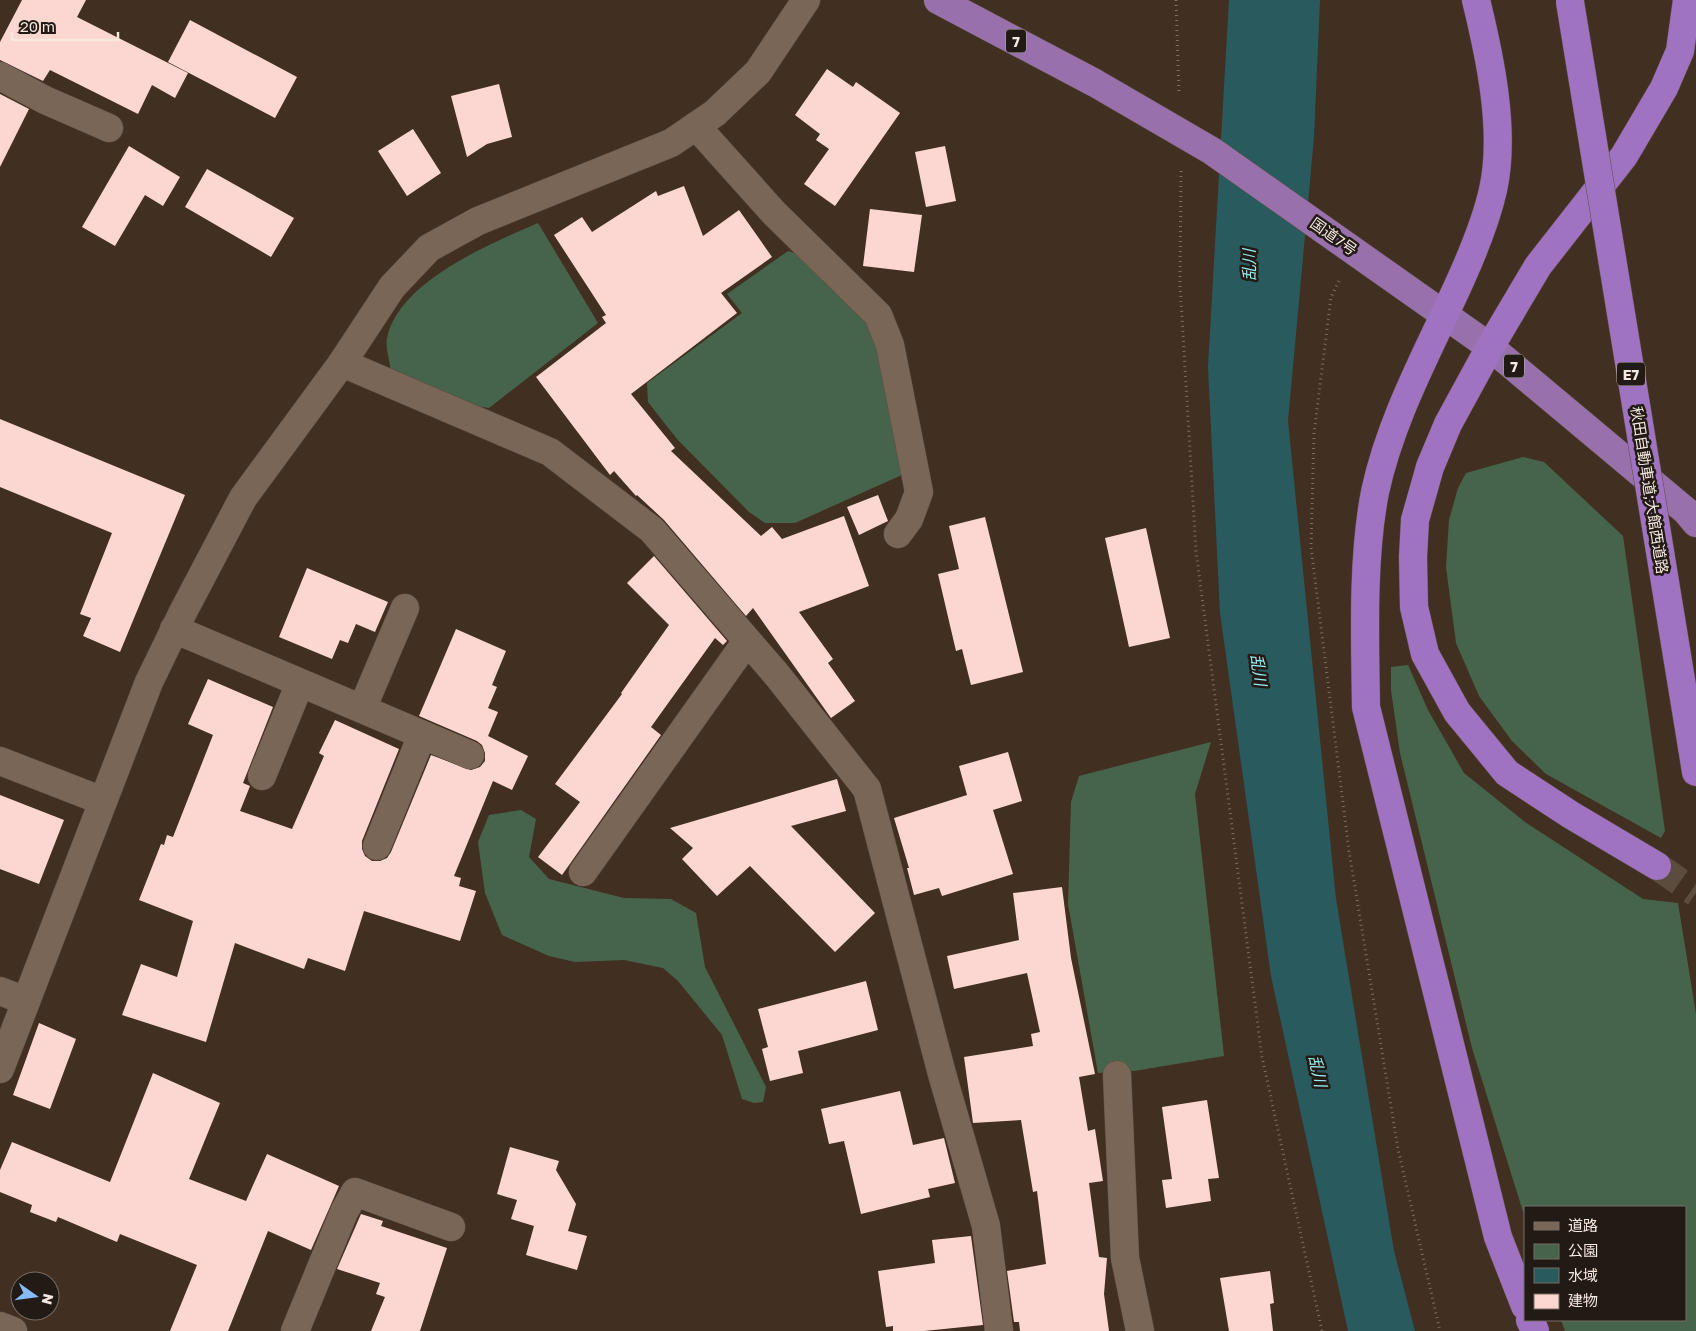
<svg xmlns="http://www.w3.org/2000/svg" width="1696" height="1331" font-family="'Golos Text','Noto Sans JP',sans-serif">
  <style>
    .green { fill: #46644b }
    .water { fill: #295b5e }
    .building { fill: #fcd7d1 }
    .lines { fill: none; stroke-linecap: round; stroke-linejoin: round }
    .motorway-tunnel { stroke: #5c4c3e; stroke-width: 28; stroke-dasharray: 28 14; stroke-linecap: butt }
    .minor-casing { stroke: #5d4d41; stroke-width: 29 }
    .tertiary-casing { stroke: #5d4d41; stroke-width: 29 }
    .trunk-casing { stroke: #5d4d41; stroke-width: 29 }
    .motorway-casing { stroke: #5d4d41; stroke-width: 29 }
    .path { stroke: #7d6e61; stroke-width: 3; stroke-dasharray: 1 4; stroke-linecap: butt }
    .minor { stroke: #7a6657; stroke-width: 28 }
    .tertiary { stroke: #7a6657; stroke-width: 28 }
    .trunk { stroke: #9870ac; stroke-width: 28 }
    .motorway { stroke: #9f73c1; stroke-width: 28 }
    .motorway-bridge-casing { stroke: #5d4d41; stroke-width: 29; stroke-linecap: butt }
    .motorway-bridge { stroke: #9f73c1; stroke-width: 28 }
    .labels { text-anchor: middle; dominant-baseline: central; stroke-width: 5; stroke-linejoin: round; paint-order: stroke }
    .shield { fill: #221a14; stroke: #b5aaa2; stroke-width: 1 }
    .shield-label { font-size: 14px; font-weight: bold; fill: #f4e8df }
    .street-label { font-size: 15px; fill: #f4e8df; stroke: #221a14 }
    .water-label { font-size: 16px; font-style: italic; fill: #99eff5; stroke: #221a14 }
  </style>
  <rect width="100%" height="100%" fill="#413022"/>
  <path class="green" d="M 538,223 L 598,323 L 489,408 L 462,404 L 391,372 C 390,362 385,347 387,338 C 399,281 490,244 538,223 Z
    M 788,251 L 801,255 L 876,332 L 904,474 L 795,523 L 765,523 L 749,512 L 677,439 L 648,402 L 647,383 L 742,313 L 727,294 Z
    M 1523,457 L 1544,462 L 1623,536 L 1665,831 L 1661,838 L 1546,774 L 1512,741 L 1479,696 L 1456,643 L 1446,567 L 1449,520 L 1458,488 L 1466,473 Z
    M 1408,665 L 1428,710 L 1464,773 L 1525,822 L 1643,899 L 1678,903 L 1696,1014 L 1696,1331 L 1565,1331 L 1561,1320 L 1685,1320 L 1685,1207 L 1525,1207 L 1525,1218 L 1472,1048 L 1400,753 L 1391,690 L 1391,667 Z
    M 1211,742 L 1195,794 L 1224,1056 L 1134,1071 L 1098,1073 L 1068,904 L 1071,802 L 1079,776 Z
    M 521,810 L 536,819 L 529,857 L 549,879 L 624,898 L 671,899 L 696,913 L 705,967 L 766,1087 L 763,1102 L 754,1103 L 742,1099 L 722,1035 L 678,981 L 663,968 L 624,960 L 575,962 L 549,956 L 502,935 L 485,893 L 478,842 L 489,815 Z"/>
  <path class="water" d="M 1229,0 L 1320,0 L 1314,137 L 1288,421 L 1336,899 L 1394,1251 L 1415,1331 L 1348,1331 L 1271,976 L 1220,613 L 1208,367 Z"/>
  <path class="building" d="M 22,0 L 86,0 L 77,17 L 188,73 L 175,98 L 152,85 L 138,114 L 50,70 L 43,81 L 0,60 L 0,42 Z
    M 190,20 L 297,77 L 275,118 L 168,62 Z
    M 827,69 L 853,87 L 856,82 L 900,113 L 835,206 L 804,184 L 829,149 L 816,140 L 820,134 L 795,115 Z
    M 499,84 L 512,137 L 487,144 L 467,157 L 451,96 Z
    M 0,94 L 29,109 L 0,167 Z
    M 413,129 L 441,173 L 407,196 L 378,151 Z
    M 129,146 L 180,177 L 163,206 L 145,195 L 115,246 L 82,227 Z
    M 945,146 L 956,201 L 926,207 L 915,152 Z
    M 207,169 L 294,218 L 271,257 L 185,207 Z
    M 684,186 L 703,236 L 739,210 L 772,257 L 721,293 L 737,313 L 631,394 L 675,448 L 671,451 L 761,536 L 772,527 L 782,539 L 844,516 L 869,586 L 799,612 L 833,659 L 828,663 L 855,701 L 831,718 L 753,608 L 746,616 L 664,520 L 637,495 L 636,496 L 614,471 L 610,475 L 536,377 L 606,323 L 602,317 L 606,315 L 554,235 L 582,217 L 592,232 L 656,191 L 658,196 Z
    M 870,209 L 922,215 L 914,272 L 863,266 Z
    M 0,419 L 185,495 L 120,652 L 83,636 L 91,618 L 80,614 L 112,533 L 0,487 Z
    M 878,495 L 888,521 L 859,535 L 847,507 Z
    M 985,517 L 1023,672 L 971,685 L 962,649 L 956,651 L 938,574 L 959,569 L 949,526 Z
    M 1146,528 L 1170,638 L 1129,647 L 1105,538 Z
    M 654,556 L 727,641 L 723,645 L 715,638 L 651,727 L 661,735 L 562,875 L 538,857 L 580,802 L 555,784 L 622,694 L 621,693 L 669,625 L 627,583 Z
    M 307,568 L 388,602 L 375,632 L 356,624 L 348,643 L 340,640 L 332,659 L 279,637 Z
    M 456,629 L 506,651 L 492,685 L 497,687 L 488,708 L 498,712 L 488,736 L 528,756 L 512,790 L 493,781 L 454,876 L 461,878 L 459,886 L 476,891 L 460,941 L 364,911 L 345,971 L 308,958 L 304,969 L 235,943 L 206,1042 L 122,1015 L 141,964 L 177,977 L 193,921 L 139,900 L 161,844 L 164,845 L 167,835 L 173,837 L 213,735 L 188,724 L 208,679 L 273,707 L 243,783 L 250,786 L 240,811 L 292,829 L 324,756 L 319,753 L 335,720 L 399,749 L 362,841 L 362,849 L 365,856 L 372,861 L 380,861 L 387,858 L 391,852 L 431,755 L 471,770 L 480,767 L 485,761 L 485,753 L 482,745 L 477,741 L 419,716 Z
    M 1008,752 L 1022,801 L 993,810 L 1013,874 L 942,896 L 939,888 L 914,895 L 907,868 L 909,868 L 894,818 L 967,795 L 959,766 Z
    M 837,779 L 846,811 L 791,826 L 875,913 L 835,952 L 750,866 L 717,896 L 682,859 L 693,848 L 670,828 Z
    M 0,795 L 64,820 L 39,884 L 0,869 Z
    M 1062,887 L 1071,958 L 1095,1074 L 1079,1077 L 1088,1131 L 1095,1129 L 1103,1181 L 1089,1183 L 1099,1257 L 1107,1258 L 1104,1294 L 1109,1331 L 1020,1331 L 1019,1322 L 1014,1322 L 1007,1271 L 1046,1264 L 1037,1191 L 1033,1192 L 1021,1120 L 973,1123 L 964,1057 L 1033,1046 L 1031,1034 L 1040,1032 L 1027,973 L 954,989 L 947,956 L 1019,940 L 1013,893 Z
    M 866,981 L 878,1030 L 798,1051 L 803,1073 L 770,1081 L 762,1049 L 768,1047 L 758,1009 Z
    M 39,1023 L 76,1039 L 50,1109 L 13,1095 Z
    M 153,1073 L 220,1103 L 189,1179 L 246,1201 L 267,1154 L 339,1186 L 311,1250 L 268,1231 L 228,1331 L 170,1331 L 197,1265 L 120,1234 L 117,1242 L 58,1217 L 56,1222 L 30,1212 L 32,1205 L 0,1192 L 0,1170 L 12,1142 L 110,1182 Z
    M 900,1091 L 913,1145 L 944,1138 L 955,1183 L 928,1189 L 930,1197 L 861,1214 L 844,1141 L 829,1144 L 821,1109 Z
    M 1207,1100 L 1219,1178 L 1208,1179 L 1211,1201 L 1166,1208 L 1162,1180 L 1172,1179 L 1162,1107 Z
    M 510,1147 L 559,1161 L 556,1170 L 576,1204 L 568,1231 L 587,1236 L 577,1270 L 526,1255 L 534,1226 L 511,1219 L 517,1200 L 497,1194 Z
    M 361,1214 L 383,1221 L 381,1226 L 447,1248 L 420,1331 L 371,1331 L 385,1297 L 376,1294 L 380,1283 L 337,1269 Z
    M 971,1236 L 983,1325 L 924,1331 L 893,1331 L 893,1326 L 886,1327 L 878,1271 L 935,1263 L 932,1240 Z
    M 1270,1271 L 1274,1303 L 1270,1304 L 1273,1331 L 1229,1331 L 1220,1278 Z"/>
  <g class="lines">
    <path class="motorway-tunnel" d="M 1657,866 L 1696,893"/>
    <g class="minor-casing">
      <path id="minor" d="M 0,76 L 45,100 L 109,128
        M 696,126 L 774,213 L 878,315 L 890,345 L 919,492 L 909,519 L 898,534
        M 342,363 L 550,452 L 652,530 L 777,675 L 867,789 L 942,1074 L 986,1226 L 999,1331
        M 174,629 L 470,755
        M 362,709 L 405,608
        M 0,761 L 103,801
        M 262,776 L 300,683
        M 377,846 L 422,735
        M 583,872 L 747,641
        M 0,991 L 26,1001
        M 1117,1075 L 1125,1258 L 1140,1331
        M 0,1326 L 13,1331
        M 295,1331 L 344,1212 L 355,1192 L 451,1227"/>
    </g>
    <g class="tertiary-casing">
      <path id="tertiary" d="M 0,1069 L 149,682 L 183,612 L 243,498 L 342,363 L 392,287 L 429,248 L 478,221 L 671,143 L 715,113 L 758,72 L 806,0"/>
    </g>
    <g class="trunk-casing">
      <path id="trunk" d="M 938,0 L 1095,83 L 1212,151 L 1490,347 L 1686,511 L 1696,523"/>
    </g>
    <g class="motorway-casing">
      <path id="motorway" d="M 1476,0 C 1490,57 1506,132 1493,190 C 1486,221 1474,250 1461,279 C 1430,348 1391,417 1375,492 C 1362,558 1365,640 1366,707 L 1498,1237 L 1525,1306
        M 1692,747 L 1696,772
        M 1657,866 L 1571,815 L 1507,773 L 1457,712 L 1425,654 L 1414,607 L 1413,557 L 1415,520 L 1430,467 L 1448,424 L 1490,347 L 1538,266 L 1624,156 L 1664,88 L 1680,51 L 1687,0
        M 1530,1320 L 1535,1331"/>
    </g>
    <path class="path" d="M 1176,0 L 1179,94
      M 1181,171 L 1180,284 L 1196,551 L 1262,1057 L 1322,1331
      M 1339,281 L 1331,297 L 1314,433 L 1311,547 L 1349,851 L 1398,1149 L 1440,1331"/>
    <use href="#minor" class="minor"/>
    <use href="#tertiary" class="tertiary"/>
    <use href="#trunk" class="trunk"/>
    <use href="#motorway" class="motorway"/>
    <g class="motorway-bridge-casing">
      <path id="motorway-bridge" d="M 1570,2 L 1692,747"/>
    </g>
    <use href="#motorway-bridge" class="motorway-bridge"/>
  </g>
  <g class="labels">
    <g class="shield">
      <rect x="1006" y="29.5" width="20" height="23" rx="4"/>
      <rect x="1504" y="354.5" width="20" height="23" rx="4"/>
      <rect x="1617" y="362.5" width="28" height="23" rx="4"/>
    </g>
    <g class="shield-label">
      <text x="1016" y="41">7</text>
      <text x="1514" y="366">7</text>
      <text x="1631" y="374">E7</text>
    </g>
    <g class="street-label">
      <text transform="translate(1334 236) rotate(35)">国道7号</text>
      <text transform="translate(1650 490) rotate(81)">秋田自動車道;大館西道路</text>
    </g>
    <g class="water-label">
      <text transform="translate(1249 265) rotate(-91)">乱川</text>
      <text transform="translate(1259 670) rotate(82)">乱川</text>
      <text transform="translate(1318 1071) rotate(78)">乱川</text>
    </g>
  </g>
  <rect x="1524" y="1206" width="162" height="115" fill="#221a14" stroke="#766c65"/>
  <rect x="1534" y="1222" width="25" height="8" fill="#7a6657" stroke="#766c65"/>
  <text x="1568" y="1231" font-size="15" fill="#f4e8df">道路</text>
  <rect x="1534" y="1244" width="25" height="15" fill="#46644b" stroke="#766c65"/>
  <text x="1568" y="1256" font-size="15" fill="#f4e8df">公園</text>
  <rect x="1534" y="1268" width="25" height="15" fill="#295b5e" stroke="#766c65"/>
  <text x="1568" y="1281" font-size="15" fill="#f4e8df">水域</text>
  <rect x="1534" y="1294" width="25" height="15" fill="#fcd7d1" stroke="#766c65"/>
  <text x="1568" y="1306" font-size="15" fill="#f4e8df">建物</text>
  <g transform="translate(35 1296) rotate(104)"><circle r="24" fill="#221a14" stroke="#766c65"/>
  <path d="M0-4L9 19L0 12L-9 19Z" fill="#86bbfb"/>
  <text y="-8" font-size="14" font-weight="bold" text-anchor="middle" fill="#f4e8df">N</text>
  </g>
  <path d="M12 32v8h106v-8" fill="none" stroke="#f4e8df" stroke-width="2.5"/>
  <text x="20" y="32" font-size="15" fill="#f4e8df" stroke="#221a14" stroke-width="4" paint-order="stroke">20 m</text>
</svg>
